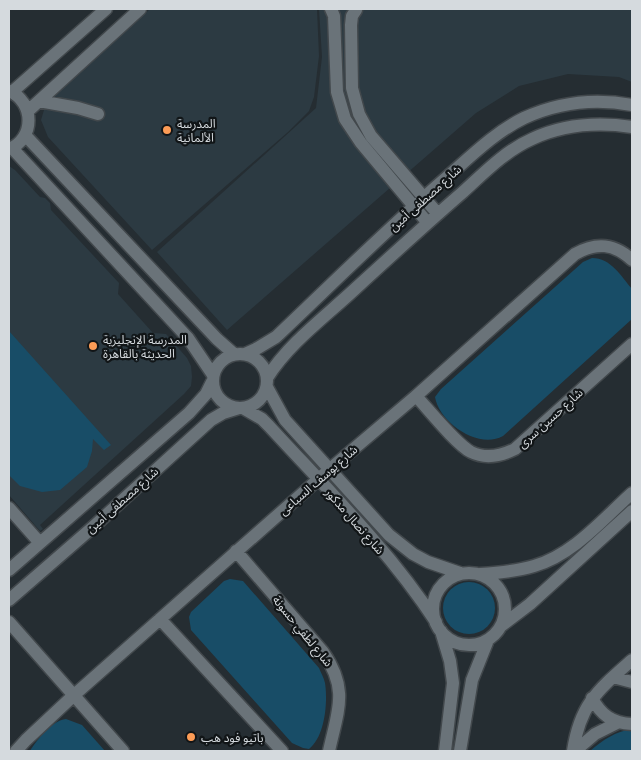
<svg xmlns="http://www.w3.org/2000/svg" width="641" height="760" font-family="'Titillium Web','Noto Sans Arabic',sans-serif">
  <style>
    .built { fill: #2c3a42 }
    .green { fill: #184d67 }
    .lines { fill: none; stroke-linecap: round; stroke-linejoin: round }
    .minor-casing { stroke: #42484c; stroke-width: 15 }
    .minor { stroke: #6a7379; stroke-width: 12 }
    .poi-dot { fill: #fd9c56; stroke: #111517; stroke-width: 2 }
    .labels { text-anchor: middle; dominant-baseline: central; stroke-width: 4.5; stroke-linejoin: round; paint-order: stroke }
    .poi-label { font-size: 12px; fill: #d5dade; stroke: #111517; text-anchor: start }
    .street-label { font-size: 12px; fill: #d5dade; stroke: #111517 }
  </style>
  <rect width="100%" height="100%" fill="#252d32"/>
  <path class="built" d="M 150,9 L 317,9 L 319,56 L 314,97 L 309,111 L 288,132 L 152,250 L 48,137 L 41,120 L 47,100 Z
    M 319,9 L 632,9 L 632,82 L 619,77 L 568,74 L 519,86 L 476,113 L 227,330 L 157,252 L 316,108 L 322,57 Z
    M 9,166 L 15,170 L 40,197 L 45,198 L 50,203 L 51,210 L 119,283 L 118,294 L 153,333 L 166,334 L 187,358 L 191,366 L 192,377 L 191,386 L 184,394 L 40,525 L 43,529 L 40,531 L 9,495 Z"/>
  <path class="green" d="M 592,258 C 611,258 621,276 632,289 L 632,319 L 503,436 C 478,450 439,422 435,397 L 441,389 L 583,262 Z
    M 9,331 L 111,445 L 104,450 L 93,439 L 92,451 L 87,467 L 60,490 L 42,492 L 20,486 L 9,475 Z
    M 230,579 L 243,581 L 319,668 C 321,673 324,678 325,683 C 328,702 325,737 309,749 L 303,748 L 292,743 L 191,630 L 189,617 L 191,612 L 224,581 Z
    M443 608a26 26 0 1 1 52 0a26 26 0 1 1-52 0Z
    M 66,719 L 82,725 L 105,751 L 30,751 C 37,740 52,720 66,719 Z
    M 632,729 L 632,751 L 590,751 C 604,739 615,732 632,729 Z"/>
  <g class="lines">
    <g class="minor-casing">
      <path id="minor" d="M 331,9 L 334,16 L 337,92 L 345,119 L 361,143 L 427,222
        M 356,10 L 352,16 L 351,25 L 352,88 L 359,114 L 371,136 L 438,214
        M 9,91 C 35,102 35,139 9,149
        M 12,92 L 106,9
        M 39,101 L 78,108 L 98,114
        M 28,111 L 140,9
        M 25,135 L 217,339 L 234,354
        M 12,148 L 188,338 L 213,375
        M213 381a27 27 0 1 1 54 0a27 27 0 1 1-54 0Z
        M 245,354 L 256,349 L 276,337 C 332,284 387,229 446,178 C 470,157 495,132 524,118 C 559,102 595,98 632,105
        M 267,378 C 289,343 325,317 355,289 C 391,256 426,224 463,192 C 484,173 505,151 532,139 C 564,124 598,122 632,127
        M 267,387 L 285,420 L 389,535 L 413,554 L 428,562 L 460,573
        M 416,396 C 429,410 456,444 471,452 C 485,459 501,456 515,449 L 632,344
        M 243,408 L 262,419 L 269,426 C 327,489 389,550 436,622
        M 9,508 L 40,543
        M 236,551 L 323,652 C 349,689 338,710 329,751
        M 9,570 L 189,413 L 206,394 L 212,382
        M433 609a36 36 0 1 1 72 0a36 36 0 1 1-72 0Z
        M 480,574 C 498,573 517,571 534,566 C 573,555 603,519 632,493
        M 9,600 L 93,527 L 211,420 L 223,413 L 239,408
        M 160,619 L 282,751
        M 9,622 L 123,751
        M 501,626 L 530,604 L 632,511
        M 441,631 L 450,661 L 453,683 L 445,751
        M 613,677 L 632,682
        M 592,698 C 601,715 612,723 632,724
        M 16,751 L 26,740 L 73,696 L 330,469 L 416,396 L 575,254 C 596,242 614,243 632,260
        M 460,751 L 472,680 L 488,640
        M 573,751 C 580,704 598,690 632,660
        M 575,751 L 595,734 L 617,723"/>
    </g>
    <use href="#minor" class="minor"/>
  </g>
  <g class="poi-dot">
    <circle cx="167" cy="130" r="5"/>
    <circle cx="93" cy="346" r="5"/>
    <circle cx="191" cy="737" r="5"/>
  </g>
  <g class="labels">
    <g class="poi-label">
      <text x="177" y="123">المدرسة<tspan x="177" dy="14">الألمانية</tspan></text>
      <text x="103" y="339">المدرسة الإنجليزية<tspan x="103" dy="14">الحديثة بالقاهرة</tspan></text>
      <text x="201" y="737">باتيو فود هب</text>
    </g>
    <g class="street-label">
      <text transform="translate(425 198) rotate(-42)">شارع مصطفى أمين</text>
      <text transform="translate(550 418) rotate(-42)">شارع حسين سرى</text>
      <text transform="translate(318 480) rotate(-41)">شارع يوسف السباعى</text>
      <text transform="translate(122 500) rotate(-42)">شارع مصطفى أمين</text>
      <text transform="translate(355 521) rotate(49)">شارع نصال مدكور</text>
      <text transform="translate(303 631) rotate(51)">شارع لطفي حسونة</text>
    </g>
  </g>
  <rect width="641" height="760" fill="none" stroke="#d5dade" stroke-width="20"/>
</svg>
